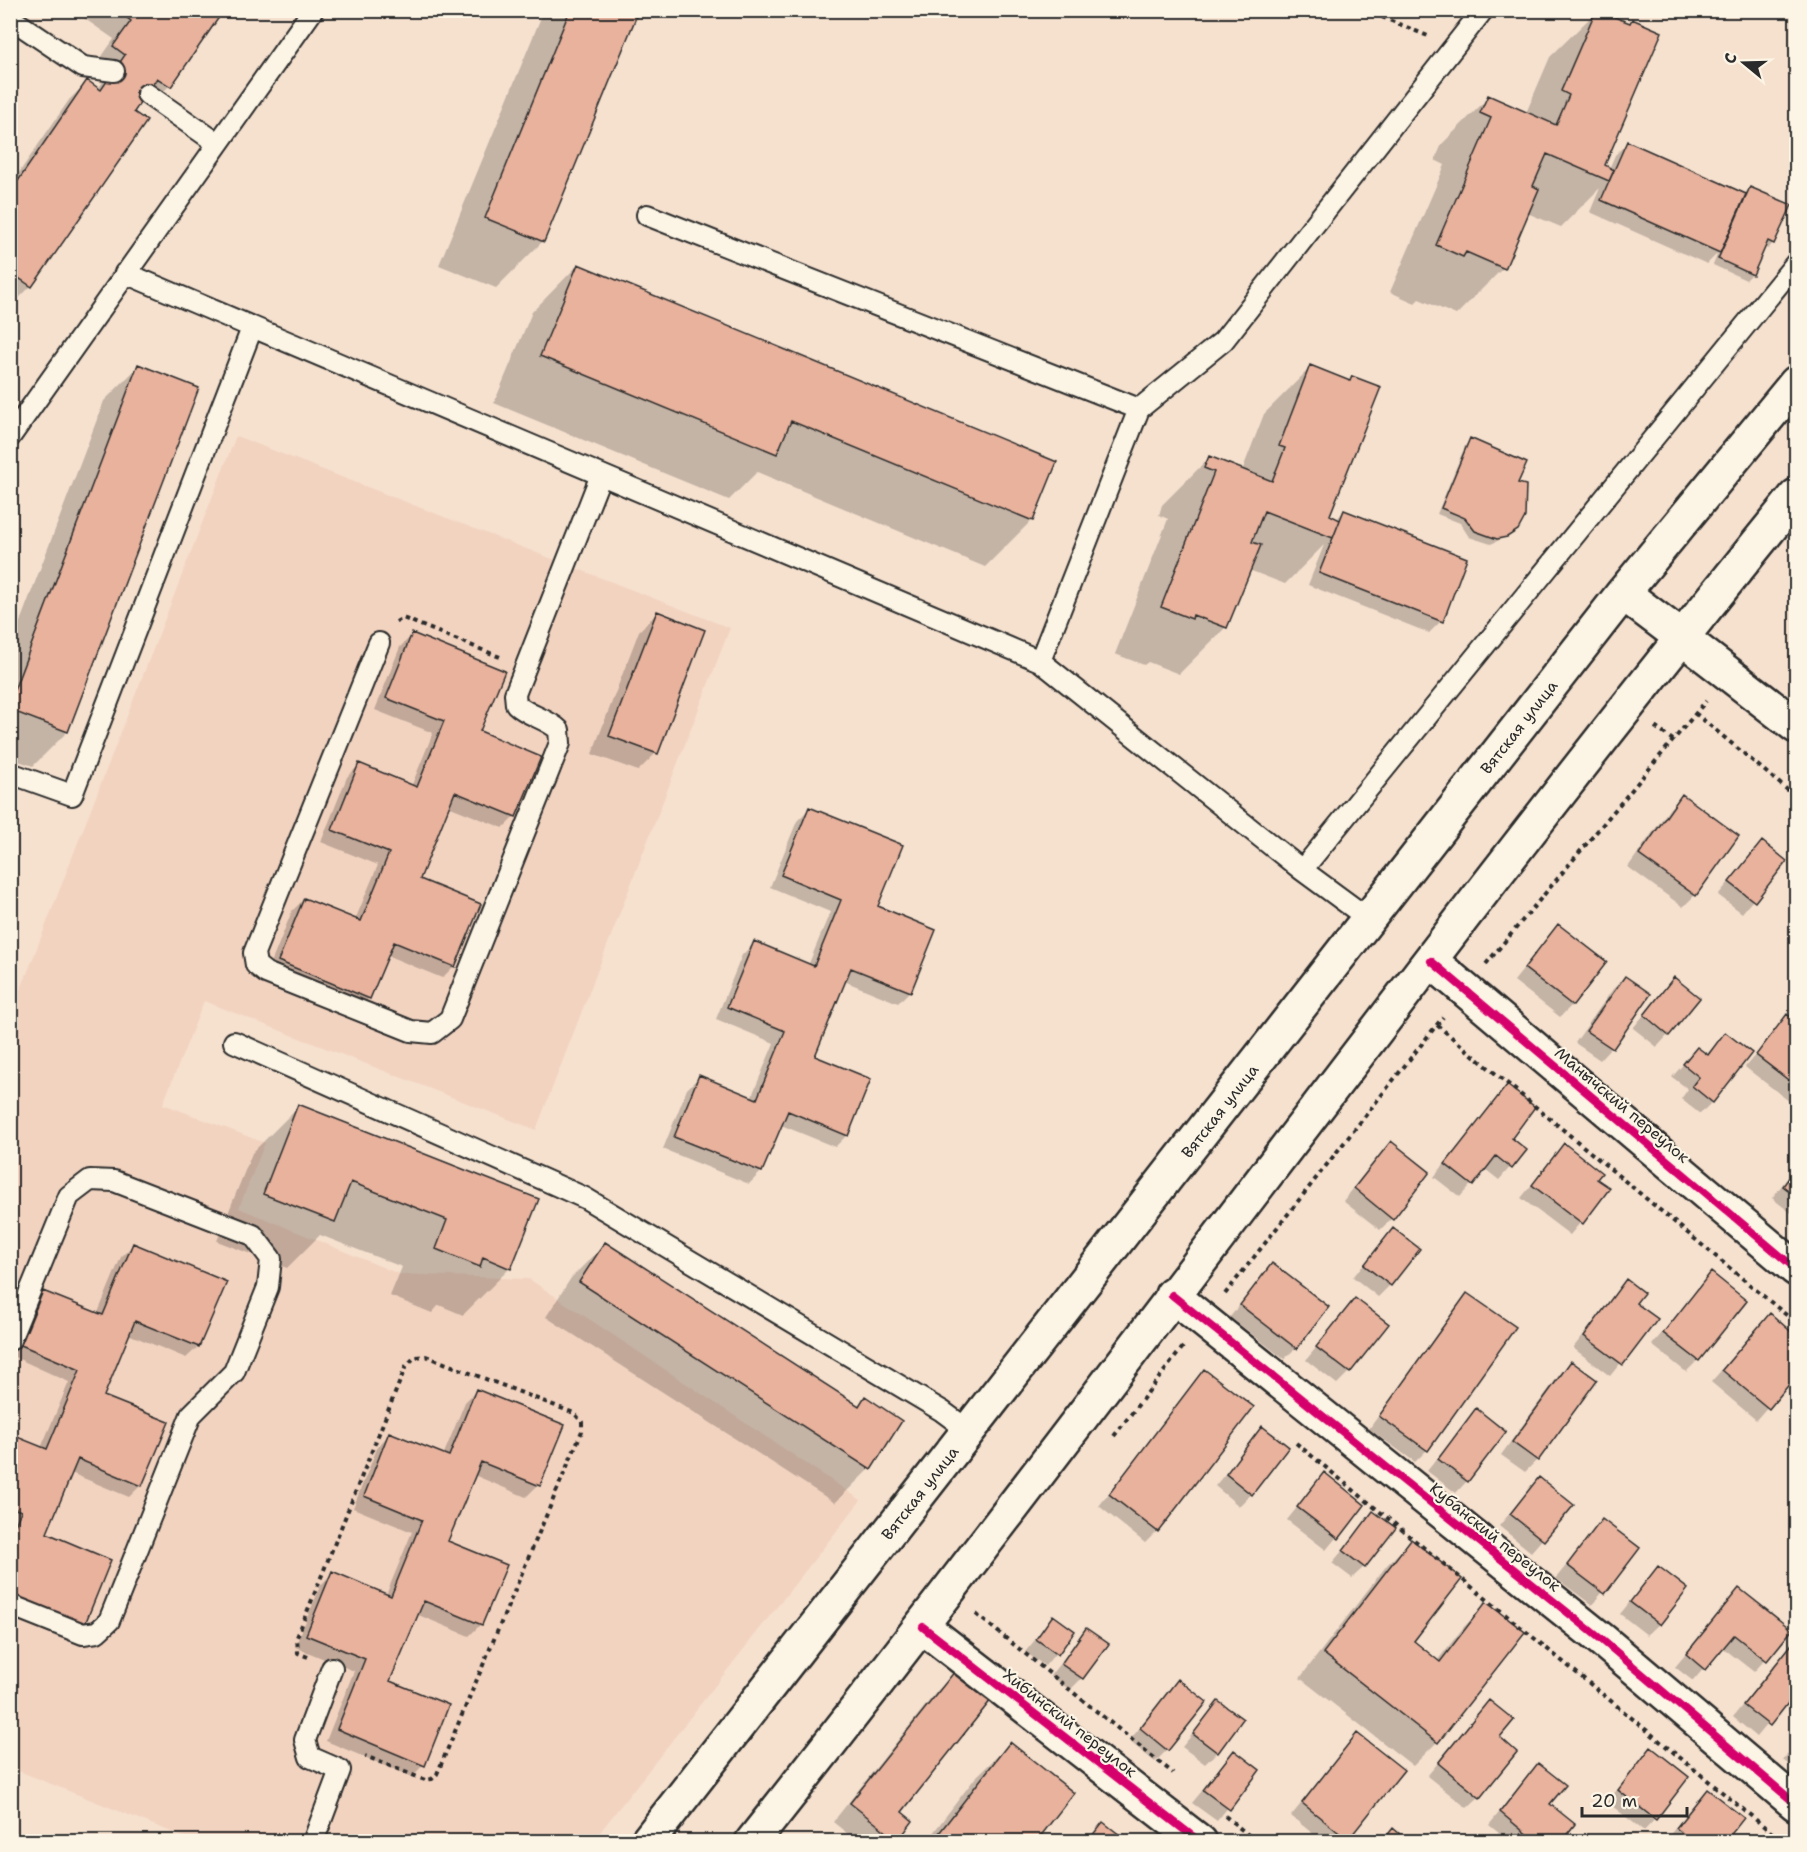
<svg xmlns="http://www.w3.org/2000/svg" width="1807" height="1852" font-family="'Shantell Sans',sans-serif">
  <style>
    .built { fill: #f2d3c0 }
    .shadow { fill: #0003 }
    .building { fill: #e8b29d; stroke: #2b2b2b; stroke-width: 1.5 }
    .lines { fill: none; stroke-linecap: round; stroke-linejoin: round }
    .lane-casing { stroke: #2b2b2b; stroke-width: 24 }
    .street-casing { stroke: #2b2b2b; stroke-width: 38 }
    .secondary-casing { stroke: #2b2b2b; stroke-width: 38 }
    .primary-casing { stroke: #2b2b2b; stroke-width: 38 }
    .path { stroke: #2b2b2b; stroke-width: 4; stroke-dasharray: 4.5 4.5; stroke-linecap: butt }
    .lane { stroke: #fcf5e5; stroke-width: 20 }
    .street { stroke: #fcf5e5; stroke-width: 33 }
    .secondary { stroke: #fcf5e5; stroke-width: 33 }
    .primary { stroke: #fcf5e5; stroke-width: 33 }
    .cycleway-casing { stroke: #fcf5e5; stroke-width: 11 }
    .cycleway { stroke: #d6006c; stroke-width: 8 }
    .labels { text-anchor: middle; dominant-baseline: central; stroke-width: 4.5; stroke-linejoin: round; paint-order: stroke }
    .street-label { font-size: 16px; fill: #2b2b2b; stroke: #fcf5e5 }
  </style>
  <rect width="100%" height="100%" fill="#f6e1cf"/>
  <filter id="ink" filterUnits="userSpaceOnUse"><feTurbulence type="fractalNoise" baseFrequency=".0167" numOctaves="2"/><feDisplacementMap in="SourceGraphic" scale="12" xChannelSelector="R" yChannelSelector="G"/><feConvolveMatrix kernelMatrix="1 2 1 2 8 2 1 2 1" color-interpolation-filters="sRGB"/></filter>
  <g filter="url(#ink)">
    <path class="built" d="M 236,436 L 730,628 L 536,1130 L 204,1001 L 163,1104 L 265,1143 L 239,1208 L 399,1274 L 529,1279 L 861,1500 L 593,1841 L 194,1841 L 11,1768 L 10,986 L 21,989 Z"/>
    <path class="shadow" d="M 72,10 L 222,10 L 169,86 L 151,104 L 142,98 L 31,286 L 13,304 L 10,303 L 10,178 L 14,180 L 69,100 L 87,82 L 98,89 L 108,74 L 96,65 L 114,39 Z
      M 544,10 L 638,10 L 543,241 L 496,288 L 439,265 Z
      M 1597,11 L 1629,24 L 1633,20 L 1603,166 L 1609,169 L 1615,155 L 1627,143 L 1744,194 L 1750,188 L 1773,243 L 1768,249 L 1764,247 L 1752,274 L 1746,280 L 1713,265 L 1718,253 L 1707,264 L 1590,212 L 1600,188 L 1561,227 L 1527,213 L 1503,268 L 1456,315 L 1419,299 L 1415,303 L 1390,292 L 1445,165 L 1435,160 L 1442,144 L 1489,97 L 1526,113 L 1550,57 Z
      M 578,265 L 1032,520 L 985,567 L 757,472 L 729,500 L 494,403 L 532,312 Z
      M 139,366 L 67,732 L 33,766 L 10,758 L 10,648 L 104,401 Z
      M 1311,367 L 1348,382 L 1353,377 L 1328,516 L 1336,520 L 1344,511 L 1441,621 L 1429,633 L 1308,585 L 1324,545 L 1285,584 L 1249,570 L 1226,627 L 1179,674 L 1148,662 L 1144,665 L 1115,654 L 1168,519 L 1159,515 L 1162,505 L 1209,458 L 1242,471 L 1264,414 Z
      M 1470,440 L 1516,484 L 1516,529 L 1510,535 L 1491,544 L 1469,537 L 1460,523 L 1437,514 L 1465,446 Z
      M 657,613 L 656,753 L 638,771 L 592,754 L 639,631 Z
      M 412,635 L 478,732 L 515,816 L 503,828 L 448,806 L 418,880 L 454,966 L 442,978 L 386,955 L 369,998 L 357,1010 L 267,973 L 292,911 L 304,899 L 355,920 L 378,865 L 321,842 L 347,777 L 359,765 L 411,787 L 433,733 L 375,710 L 400,647 Z
      M 1682,796 L 1695,895 L 1683,907 L 1628,867 L 1670,808 Z
      M 809,809 L 876,907 L 910,991 L 898,1003 L 844,981 L 813,1057 L 847,1135 L 835,1147 L 781,1125 L 761,1172 L 749,1184 L 663,1149 L 687,1089 L 699,1077 L 751,1098 L 774,1043 L 716,1019 L 742,955 L 754,943 L 808,966 L 830,912 L 770,887 L 797,821 Z
      M 1762,843 L 1785,861 L 1742,913 L 1718,895 Z
      M 1558,926 L 1572,1005 L 1560,1017 L 1514,981 Z
      M 1625,978 L 1649,995 L 1611,1048 L 1600,1060 L 1575,1043 L 1613,989 Z
      M 1674,979 L 1668,1035 L 1657,1047 L 1633,1028 Z
      M 1788,1016 L 1796,1023 L 1796,1103 L 1794,1105 L 1745,1067 Z
      M 1725,1034 L 1712,1102 L 1700,1114 L 1681,1099 L 1688,1089 L 1672,1077 L 1697,1049 L 1706,1055 Z
      M 1507,1087 L 1510,1138 L 1525,1150 L 1499,1180 L 1485,1169 L 1460,1197 L 1434,1177 Z
      M 299,1106 L 510,1268 L 463,1315 L 439,1305 L 432,1313 L 390,1296 L 402,1267 L 320,1235 L 287,1268 L 217,1241 L 252,1153 Z
      M 1391,1143 L 1391,1219 L 1380,1230 L 1343,1201 Z
      M 1564,1145 L 1608,1189 L 1570,1235 L 1521,1198 Z
      M 1796,1167 L 1796,1217 L 1772,1198 Z
      M 1393,1230 L 1390,1285 L 1378,1297 L 1353,1277 Z
      M 605,1244 L 857,1406 L 865,1398 L 869,1469 L 835,1503 L 546,1317 L 571,1278 Z
      M 133,1245 L 198,1347 L 186,1358 L 128,1334 L 102,1397 L 141,1485 L 129,1497 L 71,1473 L 45,1534 L 109,1561 L 83,1624 L 71,1635 L 10,1610 L 10,1435 L 41,1448 L 69,1382 L 10,1355 L 32,1304 L 43,1292 L 97,1315 L 121,1257 Z
      M 1272,1265 L 1296,1348 L 1284,1359 L 1230,1317 Z
      M 1711,1274 L 1698,1360 L 1686,1372 L 1652,1345 Z
      M 1626,1281 L 1634,1303 L 1656,1319 L 1610,1376 L 1573,1348 Z
      M 1467,1295 L 1514,1328 L 1427,1450 L 1415,1462 L 1369,1429 L 1456,1307 Z
      M 1355,1300 L 1349,1372 L 1337,1384 L 1306,1360 Z
      M 1770,1315 L 1796,1338 L 1796,1374 L 1756,1420 L 1711,1382 Z
      M 1571,1363 L 1537,1460 L 1525,1472 L 1501,1455 L 1559,1375 Z
      M 1204,1371 L 1157,1531 L 1145,1543 L 1099,1506 Z
      M 477,1390 L 538,1485 L 526,1497 L 474,1475 L 446,1542 L 481,1624 L 469,1636 L 416,1614 L 388,1682 L 423,1765 L 412,1777 L 326,1741 L 354,1671 L 295,1647 L 321,1585 L 332,1573 L 386,1595 L 412,1532 L 353,1508 L 378,1446 L 390,1434 L 443,1456 L 465,1402 Z
      M 1796,1405 L 1796,1424 L 1787,1416 Z
      M 1476,1410 L 1467,1481 L 1456,1493 L 1427,1471 Z
      M 1263,1428 L 1251,1494 L 1239,1506 L 1215,1486 Z
      M 1324,1474 L 1363,1505 L 1326,1550 L 1287,1520 Z
      M 1539,1479 L 1572,1505 L 1531,1552 L 1499,1526 Z
      M 1374,1513 L 1364,1567 L 1352,1578 L 1332,1563 Z
      M 1602,1521 L 1638,1549 L 1592,1605 L 1556,1578 Z
      M 1411,1541 L 1412,1642 L 1437,1661 L 1463,1628 L 1486,1604 L 1437,1742 L 1413,1766 L 1300,1678 L 1387,1565 Z
      M 1658,1568 L 1659,1624 L 1647,1635 L 1620,1614 Z
      M 1739,1590 L 1790,1631 L 1754,1672 L 1722,1647 L 1693,1681 L 1675,1667 Z
      M 1054,1617 L 1073,1632 L 1045,1666 L 1025,1652 Z
      M 1086,1630 L 1082,1678 L 1070,1690 L 1050,1676 Z
      M 1796,1638 L 1796,1690 L 1757,1737 L 1733,1717 Z
      M 955,1673 L 900,1812 L 911,1821 L 895,1842 L 858,1842 L 833,1822 L 937,1691 Z
      M 1178,1681 L 1167,1750 L 1155,1762 L 1129,1741 Z
      M 1489,1702 L 1498,1738 L 1479,1797 L 1467,1808 L 1427,1776 Z
      M 1218,1703 L 1217,1752 L 1205,1764 L 1182,1747 Z
      M 1357,1735 L 1347,1839 L 1323,1842 L 1291,1816 Z
      M 1796,1743 L 1796,1771 L 1783,1760 Z
      M 1010,1744 L 1034,1842 L 926,1842 L 975,1778 Z
      M 1651,1749 L 1655,1819 L 1644,1831 L 1607,1802 Z
      M 1234,1752 L 1258,1770 L 1217,1821 L 1192,1803 Z
      M 1538,1765 L 1559,1842 L 1510,1842 L 1489,1825 Z
      M 1707,1791 L 1723,1842 L 1665,1841 L 1695,1803 Z
      M 1763,1835 L 1771,1842 L 1756,1842 Z"/>
    <path class="building" d="M 116,10 L 224,10 L 171,87 L 157,78 L 134,112 L 147,121 L 32,287 L 10,272 L 10,176 L 18,181 L 87,80 L 101,90 L 125,55 L 113,46 L 131,21 Z
      M 570,10 L 639,10 L 544,242 L 485,218 Z
      M 1596,10 L 1630,23 L 1632,19 L 1662,32 L 1605,165 L 1614,170 L 1609,181 L 1547,154 L 1533,186 L 1539,189 L 1505,269 L 1466,252 L 1463,257 L 1436,245 L 1491,118 L 1480,113 L 1488,95 L 1556,125 L 1569,95 L 1561,91 Z
      M 1627,141 L 1746,194 L 1720,253 L 1601,200 Z
      M 1750,187 L 1792,205 L 1774,244 L 1768,241 L 1753,275 L 1718,259 Z
      M 578,264 L 1057,462 L 1033,521 L 791,421 L 777,454 L 540,356 Z
      M 138,364 L 199,388 L 68,732 L 10,710 L 10,701 Z
      M 1310,365 L 1350,381 L 1352,376 L 1381,387 L 1330,515 L 1340,520 L 1333,538 L 1264,511 L 1252,542 L 1261,545 L 1227,628 L 1193,615 L 1192,619 L 1161,607 L 1214,472 L 1204,468 L 1209,456 L 1272,481 L 1285,448 L 1279,446 Z
      M 1470,438 L 1527,463 L 1518,483 L 1526,485 L 1525,517 L 1518,530 L 1507,537 L 1497,539 L 1475,531 L 1465,518 L 1441,508 Z
      M 1344,510 L 1467,558 L 1443,622 L 1319,573 Z
      M 657,611 L 705,630 L 658,754 L 609,736 Z
      M 412,633 L 505,671 L 480,731 L 541,757 L 516,817 L 455,792 L 420,879 L 481,904 L 455,967 L 394,942 L 370,999 L 278,961 L 304,898 L 361,921 L 389,853 L 332,830 L 359,763 L 417,787 L 444,721 L 386,698 Z
      M 1682,794 L 1739,836 L 1696,896 L 1639,855 Z
      M 809,807 L 903,845 L 878,906 L 936,930 L 911,992 L 851,968 L 815,1056 L 871,1079 L 848,1136 L 788,1111 L 762,1172 L 674,1137 L 699,1075 L 757,1099 L 785,1031 L 727,1007 L 754,941 L 814,966 L 841,900 L 781,875 Z
      M 1762,841 L 1787,861 L 1755,902 L 1729,882 Z
      M 1558,924 L 1607,962 L 1573,1006 L 1524,968 Z
      M 1625,976 L 1651,994 L 1613,1049 L 1586,1031 Z
      M 1674,977 L 1700,998 L 1669,1036 L 1644,1015 Z
      M 1787,1014 L 1796,1021 L 1796,1086 L 1756,1055 Z
      M 1725,1032 L 1752,1053 L 1713,1103 L 1692,1086 L 1699,1077 L 1683,1064 L 1697,1047 L 1708,1055 Z
      M 1507,1085 L 1535,1107 L 1512,1138 L 1527,1150 L 1512,1169 L 1496,1156 L 1473,1186 L 1445,1164 Z
      M 298,1104 L 539,1199 L 511,1269 L 483,1257 L 480,1267 L 436,1249 L 447,1220 L 351,1182 L 335,1222 L 263,1194 Z
      M 1391,1141 L 1430,1172 L 1393,1220 L 1354,1188 Z
      M 1564,1143 L 1602,1173 L 1597,1179 L 1610,1188 L 1583,1224 L 1532,1185 Z
      M 1796,1168 L 1796,1196 L 1783,1186 Z
      M 1393,1228 L 1420,1249 L 1391,1286 L 1364,1265 Z
      M 605,1242 L 859,1406 L 865,1396 L 902,1421 L 871,1470 L 579,1282 Z
      M 133,1243 L 227,1282 L 199,1347 L 135,1321 L 104,1396 L 169,1422 L 142,1486 L 78,1459 L 47,1533 L 111,1560 L 85,1624 L 10,1594 L 10,1537 L 21,1511 L 10,1507 L 10,1434 L 47,1449 L 80,1370 L 21,1345 L 43,1291 L 103,1315 Z
      M 1272,1263 L 1329,1307 L 1297,1349 L 1240,1305 Z
      M 1711,1272 L 1747,1301 L 1699,1361 L 1663,1333 Z
      M 1626,1279 L 1644,1293 L 1636,1303 L 1658,1319 L 1623,1365 L 1584,1336 Z
      M 1467,1293 L 1516,1327 L 1428,1451 L 1379,1416 Z
      M 1355,1298 L 1389,1324 L 1350,1373 L 1316,1347 Z
      M 1770,1313 L 1796,1336 L 1796,1376 L 1769,1409 L 1722,1370 Z
      M 1571,1361 L 1597,1380 L 1538,1461 L 1512,1442 Z
      M 1204,1369 L 1254,1407 L 1158,1532 L 1109,1494 Z
      M 476,1389 L 565,1425 L 540,1486 L 481,1462 L 448,1541 L 507,1565 L 482,1625 L 424,1601 L 390,1681 L 449,1705 L 425,1766 L 337,1729 L 365,1659 L 306,1635 L 332,1571 L 391,1596 L 422,1520 L 364,1496 L 389,1432 L 449,1456 Z
      M 1476,1408 L 1506,1432 L 1468,1482 L 1438,1459 Z
      M 1262,1426 L 1289,1447 L 1252,1495 L 1226,1474 Z
      M 1324,1472 L 1365,1505 L 1339,1539 L 1297,1507 Z
      M 1539,1477 L 1574,1505 L 1544,1541 L 1510,1514 Z
      M 1373,1511 L 1396,1528 L 1365,1568 L 1343,1551 Z
      M 1602,1519 L 1640,1548 L 1605,1594 L 1567,1565 Z
      M 1411,1539 L 1462,1579 L 1414,1641 L 1440,1662 L 1486,1602 L 1525,1632 L 1438,1743 L 1323,1653 Z
      M 1658,1566 L 1688,1589 L 1660,1625 L 1630,1602 Z
      M 1739,1588 L 1792,1630 L 1767,1661 L 1734,1635 L 1705,1670 L 1686,1654 Z
      M 1053,1615 L 1075,1631 L 1058,1655 L 1036,1639 Z
      M 1086,1628 L 1109,1644 L 1083,1679 L 1061,1664 Z
      M 1796,1639 L 1796,1693 L 1770,1726 L 1743,1705 Z
      M 955,1671 L 991,1700 L 902,1812 L 913,1821 L 898,1841 L 850,1803 Z
      M 1178,1679 L 1207,1702 L 1168,1751 L 1140,1728 Z
      M 1489,1700 L 1514,1720 L 1500,1737 L 1517,1752 L 1480,1798 L 1438,1763 Z
      M 1218,1701 L 1243,1719 L 1218,1753 L 1193,1734 Z
      M 1357,1733 L 1404,1770 L 1348,1840 L 1302,1803 Z
      M 1010,1742 L 1074,1793 L 1036,1842 L 932,1842 Z
      M 1651,1747 L 1689,1777 L 1656,1820 L 1618,1790 Z
      M 1234,1750 L 1260,1770 L 1230,1810 L 1203,1790 Z
      M 1538,1763 L 1566,1785 L 1550,1804 L 1575,1824 L 1561,1842 L 1536,1842 L 1500,1812 Z
      M 1707,1789 L 1744,1818 L 1725,1842 L 1693,1842 L 1676,1828 Z
      M 1103,1822 L 1129,1842 L 1087,1842 Z
      M 1393,1828 L 1409,1842 L 1382,1842 Z"/>
    <g class="lines">
      <g class="lane-casing">
        <path id="lane" d="M 10,18 L 83,67 L 114,71
          M 147,94 L 217,143
          M 647,215 L 1139,409
          M 125,273 L 1040,661 L 1302,870 L 1370,920
          M 10,437 L 313,10
          M 379,643 L 254,953 L 256,965 L 266,973 L 411,1031 L 432,1033 L 450,1019 L 560,743 L 559,730 C 546,718 528,716 516,704 L 515,694 L 601,475
          M 1040,661 L 1139,409 L 1223,341 L 1483,10
          M 10,773 L 72,795 L 252,328
          M 1302,870 L 1796,263
          M 234,1042 L 585,1198 L 942,1411 L 969,1431
          M 10,1340 L 69,1196 L 90,1180 L 114,1181 L 253,1235 L 271,1259 L 268,1287 L 234,1372 L 191,1415 L 109,1621 L 97,1632 L 83,1634 L 10,1605
          M 313,1842 L 340,1770 L 310,1757 L 305,1740 L 332,1668"/>
      </g>
      <g class="street-casing">
        <path id="street" d="M 1431,961 L 1796,1269
          M 1172,1295 L 1602,1640 L 1796,1804
          M 923,1627 L 1200,1842"/>
      </g>
      <g class="secondary-casing">
        <path id="secondary" d="M 1681,637 L 1796,726"/>
      </g>
      <g class="primary-casing">
        <path id="primary" d="M 1623,593 L 1681,637
          M 647,1842 L 1623,593 L 1796,383
          M 752,1842 C 1105,1397 1437,936 1796,496"/>
      </g>
      <path class="path" d="M 1365,10 L 1428,36
        M 396,622 L 403,618 L 500,657
        M 1695,713 L 1796,797
        M 1655,727 L 1673,740
        M 1486,964 L 1706,701
        M 1437,1025 L 1796,1323
        M 1225,1294 L 1443,1017
        M 1114,1436 L 1183,1347
        M 1296,1443 L 1783,1842
        M 976,1614 L 1173,1773
        M 308,1657 L 298,1653 L 297,1637 L 406,1366 L 415,1357 L 426,1356 L 574,1413 L 582,1422 L 582,1431 L 437,1774 L 432,1779 L 425,1780 L 365,1756
        M 1225,1816 L 1257,1842"/>
      <use href="#lane" class="lane"/>
      <use href="#street" class="street"/>
      <use href="#secondary" class="secondary"/>
      <use href="#primary" class="primary"/>
      <g class="cycleway-casing">
        <path id="cycleway" d="M 1431,961 L 1796,1269
          M 1172,1295 L 1602,1640 L 1796,1804
          M 923,1627 L 1200,1842"/>
      </g>
      <use href="#cycleway" class="cycleway"/>
    </g>
  </g>
  <g class="labels">
    <g class="street-label">
      <text transform="translate(1519 727) rotate(-52)">Вятская улица</text>
      <text transform="translate(1622 1105) rotate(40)">Манычский переулок</text>
      <text transform="translate(1220 1111) rotate(-52)">Вятская улица</text>
      <text transform="translate(920 1493) rotate(-52)">Вятская улица</text>
      <text transform="translate(1495 1537) rotate(39)">Кубанский переулок</text>
      <text transform="translate(1070 1723) rotate(38)">Хибинский переулок</text>
    </g>
  </g>
  <rect width="1807" height="1852" fill="none" stroke="#fcf5e5" stroke-width="36"/>
  <rect x="18" y="18" width="1771" height="1816" fill="none" stroke="#2b2b2b" stroke-width="2" filter="url(#ink)"/>
  <g transform="translate(1744 63) rotate(289)" stroke="#fcf5e5" stroke-width="4.5" paint-order="stroke">
  <path d="M0-4.5L10 22L0 15L-10 22Z" fill="#2b2b2b"/>
  <text y="-9" font-size="16" font-weight="bold" text-anchor="middle" fill="#2b2b2b">С</text>
  </g>
  <path d="M1582 1807v9h105v-9" fill="none" stroke="#2b2b2b" stroke-width="3"/>
  <text x="1591" y="1807" font-size="18" fill="#2b2b2b" stroke="#fcf5e5" stroke-width="4.5" paint-order="stroke">20 m</text>
</svg>
